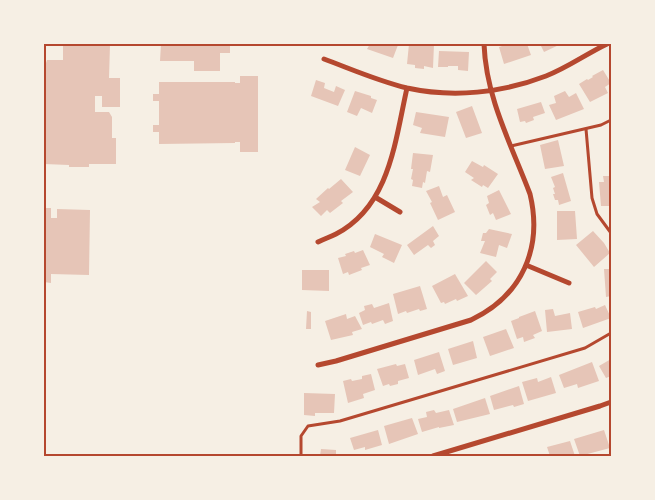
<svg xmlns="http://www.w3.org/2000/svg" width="655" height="500" font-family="'Public Sans',sans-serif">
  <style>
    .building { fill: #e6c5b7 }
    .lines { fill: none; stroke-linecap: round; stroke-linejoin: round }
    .service { stroke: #b5482f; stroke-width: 3 }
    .minor { stroke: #b5482f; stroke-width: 5 }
    .neatline { fill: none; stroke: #b5482f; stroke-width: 2 }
  </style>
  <rect width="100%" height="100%" fill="#f6efe4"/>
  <path class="building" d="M 161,44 L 230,44 L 230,53 L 220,53 L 220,71 L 194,71 L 194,61 L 160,61 Z
    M 370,44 L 394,44 L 398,45 L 393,58 L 367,49 Z
    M 409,44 L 434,44 L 433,68 L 424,66 L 424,69 L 415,68 L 415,65 L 407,64 Z
    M 508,44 L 527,44 L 531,55 L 504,64 L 499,47 Z
    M 540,44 L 561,44 L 544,52 Z
    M 63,45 L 110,45 L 109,78 L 120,78 L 120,107 L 102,107 L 102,96 L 95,96 L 95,112 L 109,112 L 112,117 L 112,138 L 116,138 L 116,164 L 89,164 L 89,167 L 69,167 L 69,165 L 44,164 L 44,69 L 47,60 L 63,60 Z
    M 439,51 L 469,52 L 468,71 L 458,70 L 458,66 L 448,66 L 448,67 L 438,67 Z
    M 603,70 L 611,83 L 605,87 L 608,93 L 590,102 L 579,84 L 587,79 L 588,80 L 593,77 L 592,76 Z
    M 240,76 L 258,76 L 258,152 L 240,152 L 240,142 L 235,142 L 235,143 L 159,144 L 159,132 L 153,132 L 153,125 L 159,125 L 159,101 L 153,101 L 153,94 L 159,94 L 159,82 L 235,82 L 235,83 L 240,83 Z
    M 316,80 L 325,83 L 324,88 L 334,92 L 336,86 L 345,90 L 338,106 L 311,96 Z
    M 355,91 L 371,96 L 371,98 L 377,100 L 372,113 L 361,108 L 357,116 L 347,112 Z
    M 565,91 L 569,97 L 576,93 L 584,109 L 556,120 L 549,105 L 556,103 L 554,96 Z
    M 541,102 L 545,113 L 533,117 L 534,120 L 526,123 L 525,121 L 520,122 L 517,109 Z
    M 472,106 L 482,133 L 466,138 L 456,112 Z
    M 416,112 L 449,117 L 445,137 L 420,133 L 422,128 L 413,125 Z
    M 558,140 L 564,166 L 545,169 L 540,145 Z
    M 355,147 L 370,155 L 360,176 L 345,170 Z
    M 413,153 L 433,155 L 430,172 L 427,171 L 425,183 L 423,182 L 422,188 L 412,186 L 413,180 L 411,179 L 413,169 L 411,169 Z
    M 472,161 L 483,167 L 484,165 L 498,174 L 488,188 L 483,185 L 482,187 L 471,180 L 474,178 L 465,172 Z
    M 563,173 L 571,201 L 559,205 L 558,200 L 555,200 L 553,194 L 555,194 L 553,188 L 555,187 L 551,177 Z
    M 603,176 L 611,176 L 611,206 L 601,206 L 599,182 L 604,182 Z
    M 341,179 L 353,192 L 341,201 L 343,203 L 330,213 L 327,210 L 321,216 L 312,207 L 320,202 L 316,199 L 328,188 L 329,189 Z
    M 439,186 L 443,197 L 447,195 L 455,212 L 438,220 L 430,203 L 432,202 L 426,191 Z
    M 499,190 L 511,214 L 496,220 L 493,213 L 490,215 L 486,205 L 489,203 L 487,196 Z
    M 44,208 L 51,208 L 51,218 L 57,218 L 57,209 L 90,210 L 89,275 L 51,274 L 51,283 L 44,282 Z
    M 557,211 L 575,211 L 577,239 L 557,240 Z
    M 433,226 L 439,236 L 433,241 L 435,245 L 431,248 L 428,245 L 414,255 L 407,245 Z
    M 489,229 L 512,234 L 507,248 L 499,245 L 496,257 L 480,253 L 485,241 L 481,241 L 483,233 L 486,233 Z
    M 593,231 L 604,243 L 610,253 L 594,267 L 576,245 Z
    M 375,234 L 402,245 L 394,263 L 382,257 L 384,254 L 370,247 Z
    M 363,250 L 370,265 L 361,268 L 362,270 L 349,275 L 348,272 L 343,274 L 338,258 L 346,256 L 345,254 L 354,251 L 355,253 Z
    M 486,261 L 497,272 L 490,279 L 492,281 L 476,295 L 464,283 Z
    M 604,269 L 611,269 L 611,296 L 606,297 Z
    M 302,270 L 329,270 L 329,291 L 302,290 Z
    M 455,274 L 468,296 L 457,301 L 456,299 L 445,304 L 444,302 L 441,303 L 432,286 Z
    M 420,286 L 427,309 L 420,311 L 419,309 L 407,313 L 406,311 L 398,314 L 393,294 Z
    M 389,303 L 393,321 L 385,324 L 383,320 L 372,324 L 371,322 L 363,325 L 359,313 L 365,310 L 364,306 L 372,304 L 374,308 Z
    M 605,305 L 611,318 L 583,328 L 578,312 L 595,307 L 596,309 Z
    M 553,309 L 555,316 L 570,313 L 572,329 L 547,332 L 545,310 Z
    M 307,311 L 311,312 L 311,329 L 306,329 Z
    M 535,311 L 542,331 L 533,335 L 535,338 L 524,342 L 523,337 L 517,339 L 511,321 L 519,318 L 519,317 Z
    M 346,314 L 347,319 L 355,316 L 362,329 L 352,332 L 353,335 L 331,340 L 325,321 Z
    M 506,329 L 514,348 L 490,356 L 483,337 Z
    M 473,341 L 477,358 L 453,365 L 448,349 Z
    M 439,352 L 445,371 L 437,374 L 435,369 L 418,375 L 414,360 Z
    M 611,359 L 611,376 L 606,378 L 599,366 Z
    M 592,362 L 599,381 L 578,388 L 577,384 L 564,388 L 559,375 Z
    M 396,364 L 397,366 L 405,364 L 409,378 L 398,381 L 398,384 L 390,386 L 389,384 L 383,386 L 377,369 Z
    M 371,374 L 375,390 L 363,394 L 364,398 L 348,403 L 343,381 L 351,379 L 352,381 L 362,379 L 362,376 Z
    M 551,377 L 556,393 L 528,401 L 522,382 L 537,378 L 538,382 Z
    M 519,386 L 524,404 L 514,407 L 513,405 L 494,410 L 490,396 Z
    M 304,393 L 335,394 L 334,413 L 315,413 L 315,416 L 304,415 Z
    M 485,398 L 490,414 L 457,422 L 453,409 Z
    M 434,410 L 436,413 L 449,410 L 454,425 L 439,428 L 439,427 L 422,432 L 418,419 L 427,417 L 426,412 Z
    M 412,418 L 418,434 L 389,444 L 384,426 Z
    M 378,430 L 382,445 L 365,450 L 365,447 L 354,450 L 350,438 Z
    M 604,430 L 610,448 L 580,456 L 574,439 Z
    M 570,441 L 575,456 L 550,456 L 547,447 Z
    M 321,449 L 336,450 L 336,456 L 320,456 Z"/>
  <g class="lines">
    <path class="service" d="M 586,129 L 592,198 L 597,214 L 611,233
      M 511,146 L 601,125 L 611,120
      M 301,456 L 301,436 L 308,426 L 340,421 L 585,348 L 611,333"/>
    <path class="minor" d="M 324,59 C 351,69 378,81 407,88 C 453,98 502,93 546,76 C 567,68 586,54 607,44
      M 375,197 L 400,212
      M 318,242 C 324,239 330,237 336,234 C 390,206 395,141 407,88
      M 526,265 L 569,283
      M 318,365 L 336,361 L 471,320 C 522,296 543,248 530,194 C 511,144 486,98 484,44
      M 433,456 L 600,406 L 611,402"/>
  </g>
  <rect width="655" height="500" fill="none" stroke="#f6efe4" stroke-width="90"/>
  <rect x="45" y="45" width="565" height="410" class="neatline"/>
</svg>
